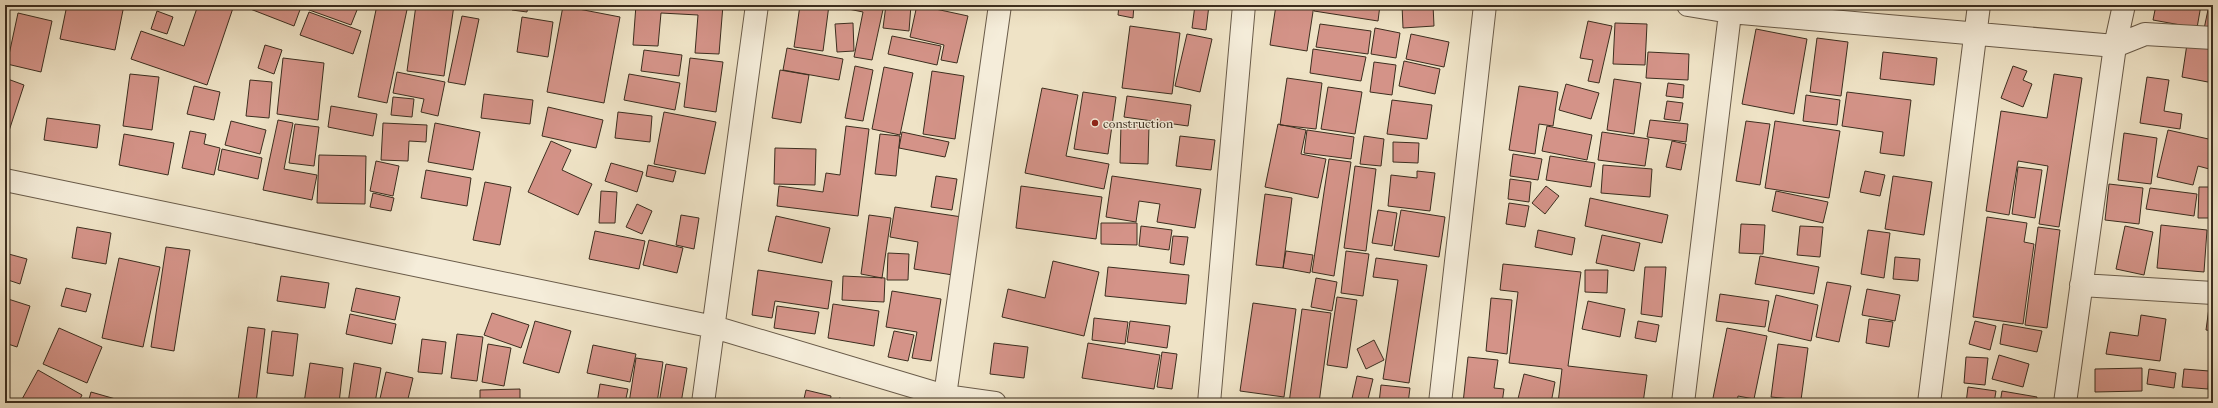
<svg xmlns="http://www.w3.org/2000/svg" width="2218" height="408" font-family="'IM FELL French Canon',serif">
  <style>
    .building { fill: #d49388; stroke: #3c2e1f }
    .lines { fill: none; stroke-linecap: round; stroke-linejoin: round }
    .minor-casing { stroke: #695b49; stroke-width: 24 }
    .minor { stroke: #f5edda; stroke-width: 22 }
    .poi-dot { fill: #8f2418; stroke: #f5edda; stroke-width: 1.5 }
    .labels { text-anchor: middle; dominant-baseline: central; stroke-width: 3; stroke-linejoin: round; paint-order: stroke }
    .poi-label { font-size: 13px; fill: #3c2e1f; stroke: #f5edda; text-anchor: start }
  </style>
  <rect width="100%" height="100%" fill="#efe3c6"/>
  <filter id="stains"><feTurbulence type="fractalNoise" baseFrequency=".005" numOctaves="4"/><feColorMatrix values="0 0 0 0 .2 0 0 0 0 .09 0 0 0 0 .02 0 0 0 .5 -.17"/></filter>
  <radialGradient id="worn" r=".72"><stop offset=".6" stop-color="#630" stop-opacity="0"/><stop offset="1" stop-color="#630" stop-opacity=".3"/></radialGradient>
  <path class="building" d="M 67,5 L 124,5 L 115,50 L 60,39 Z
    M 198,5 L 234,5 L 207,85 L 131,59 L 141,31 L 184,46 Z
    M 240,5 L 359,5 L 351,25 L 301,7 L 294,26 Z
    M 377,5 L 408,5 L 387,103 L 358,97 Z
    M 416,5 L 454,5 L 444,76 L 407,71 Z
    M 512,5 L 528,5 L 527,12 L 512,10 Z
    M 636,5 L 668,5 L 668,7 L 701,9 L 701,5 L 723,5 L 719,54 L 695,53 L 698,15 L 661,13 L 658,46 L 633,45 Z
    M 800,5 L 829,5 L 823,51 L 794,47 Z
    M 829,5 L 884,5 L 872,60 L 854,57 L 863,12 Z
    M 886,5 L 911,5 L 909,31 L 883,28 Z
    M 917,5 L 968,16 L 957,63 L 941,60 L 944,45 L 910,37 Z
    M 1119,5 L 1134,5 L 1133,18 L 1118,15 Z
    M 1195,5 L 1209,5 L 1206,30 L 1192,28 Z
    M 1276,5 L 1314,5 L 1307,51 L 1270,45 Z
    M 1315,5 L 1380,5 L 1378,21 L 1314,11 Z
    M 1402,5 L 1433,5 L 1434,26 L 1403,28 Z
    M 2156,5 L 2201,5 L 2197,28 L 2153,20 Z
    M 2209,5 L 2213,5 L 2213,31 L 2204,29 Z
    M 563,6 L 620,17 L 604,103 L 547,92 Z
    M 157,11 L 173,17 L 167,34 L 151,29 Z
    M 309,12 L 361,31 L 353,54 L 300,35 Z
    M 18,13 L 52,21 L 41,72 L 7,64 Z
    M 462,16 L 479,19 L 465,85 L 448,82 Z
    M 522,17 L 553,22 L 548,57 L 517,52 Z
    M 1588,21 L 1612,26 L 1599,83 L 1588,81 L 1593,60 L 1580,58 Z
    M 853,23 L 854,51 L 837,52 L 835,24 Z
    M 1615,23 L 1647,24 L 1645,65 L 1613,64 Z
    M 1320,24 L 1371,31 L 1368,54 L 1316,47 Z
    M 1130,26 L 1180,33 L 1172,94 L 1122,88 Z
    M 1375,28 L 1400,33 L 1396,58 L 1371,54 Z
    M 1756,29 L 1807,39 L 1794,114 L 1742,104 Z
    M 1187,34 L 1212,39 L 1200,92 L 1175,86 Z
    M 1411,34 L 1449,42 L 1444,67 L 1406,59 Z
    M 892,36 L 941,46 L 937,65 L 888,54 Z
    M 1817,38 L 1848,42 L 1841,96 L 1810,92 Z
    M 2187,44 L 2213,48 L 2213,83 L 2182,77 Z
    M 265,45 L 282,50 L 274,74 L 258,68 Z
    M 787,48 L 843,59 L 839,80 L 783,70 Z
    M 1313,49 L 1366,57 L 1361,81 L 1310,73 Z
    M 644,50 L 682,55 L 679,76 L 641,71 Z
    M 1648,52 L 1689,54 L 1688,80 L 1646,78 Z
    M 1883,52 L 1937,58 L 1934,85 L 1880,79 Z
    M 283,58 L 324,63 L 318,120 L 277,114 Z
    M 690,58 L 723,62 L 716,112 L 684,107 Z
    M 1404,61 L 1440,69 L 1435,94 L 1399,86 Z
    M 1374,62 L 1396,65 L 1392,95 L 1370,92 Z
    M 855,66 L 873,70 L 863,121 L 845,118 Z
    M 2013,66 L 2027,71 L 2023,80 L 2032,84 L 2023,107 L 2001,98 Z
    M 884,67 L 913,73 L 900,135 L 872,129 Z
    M 780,70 L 809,75 L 801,123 L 772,118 Z
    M 932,71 L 964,76 L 955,139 L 923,134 Z
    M 397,72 L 445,82 L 438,116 L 421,112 L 424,99 L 393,93 Z
    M 130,74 L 159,77 L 152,130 L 123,126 Z
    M 629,74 L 680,83 L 675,110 L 624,100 Z
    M 2054,74 L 2082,78 L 2059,227 L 2039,224 L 2048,166 L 2018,161 L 2009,215 L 1986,211 L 2001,111 L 2047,118 Z
    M 2147,77 L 2169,80 L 2164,111 L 2182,114 L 2180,129 L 2140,123 Z
    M 5,78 L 24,85 L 7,137 L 5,136 Z
    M 1287,78 L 1322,83 L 1316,129 L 1280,125 Z
    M 1614,79 L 1641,83 L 1634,134 L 1607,130 Z
    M 250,80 L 272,82 L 269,118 L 246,116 Z
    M 1668,83 L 1684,85 L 1683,98 L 1666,96 Z
    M 1566,84 L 1599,93 L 1591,119 L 1559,110 Z
    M 194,86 L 220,92 L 214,120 L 187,114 Z
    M 1519,86 L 1558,92 L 1553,126 L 1539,124 L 1535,154 L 1509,150 Z
    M 1328,87 L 1362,92 L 1355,134 L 1321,129 Z
    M 1042,88 L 1078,95 L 1066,156 L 1109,164 L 1104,189 L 1025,173 Z
    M 1083,92 L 1116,97 L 1108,154 L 1074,149 Z
    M 1847,92 L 1911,100 L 1904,156 L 1880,153 L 1883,132 L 1842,126 Z
    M 484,94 L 533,100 L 530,124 L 481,118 Z
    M 1806,95 L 1840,100 L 1837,125 L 1803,121 Z
    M 1127,96 L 1191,105 L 1188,126 L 1124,117 Z
    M 393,97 L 414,99 L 412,117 L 391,115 Z
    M 1392,100 L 1432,105 L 1427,139 L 1387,134 Z
    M 1667,101 L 1683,103 L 1680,121 L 1664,119 Z
    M 331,106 L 377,114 L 373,136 L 328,127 Z
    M 548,107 L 603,120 L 596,148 L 542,136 Z
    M 618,112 L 652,116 L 650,142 L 615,138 Z
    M 664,112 L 716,122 L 705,174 L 654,164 Z
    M 47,118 L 100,125 L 97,148 L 44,140 Z
    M 278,120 L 293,123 L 284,169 L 317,175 L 312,200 L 263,190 Z
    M 1650,120 L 1688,124 L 1686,142 L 1647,137 Z
    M 231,121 L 266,130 L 260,154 L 225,145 Z
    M 1746,121 L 1770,124 L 1760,185 L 1736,181 Z
    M 1775,121 L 1840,131 L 1829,198 L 1765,188 Z
    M 383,123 L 427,125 L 426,142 L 409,141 L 408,161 L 381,160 Z
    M 435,123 L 480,132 L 473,170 L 428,162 Z
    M 295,124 L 319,127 L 314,166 L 289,163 Z
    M 1121,124 L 1149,125 L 1148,164 L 1120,163 Z
    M 1278,124 L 1306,130 L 1301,154 L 1326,159 L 1318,198 L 1265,187 Z
    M 846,126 L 869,129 L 858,216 L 777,206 L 779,186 L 823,192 L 826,173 L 840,175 Z
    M 1547,126 L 1592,135 L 1587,160 L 1542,151 Z
    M 1307,130 L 1354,137 L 1351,159 L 1304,153 Z
    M 2168,130 L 2213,140 L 2213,170 L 2198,166 L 2193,185 L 2157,177 Z
    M 190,131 L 206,134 L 204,144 L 220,148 L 214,175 L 182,168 Z
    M 902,132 L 949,142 L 945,157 L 899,148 Z
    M 1602,132 L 1649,139 L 1645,166 L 1598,160 Z
    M 2124,133 L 2157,138 L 2151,184 L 2118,180 Z
    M 124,134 L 174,143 L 168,175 L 119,165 Z
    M 880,134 L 900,136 L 896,176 L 875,174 Z
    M 1180,136 L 1215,140 L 1211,170 L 1176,166 Z
    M 1364,136 L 1384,139 L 1381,166 L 1360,164 Z
    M 551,141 L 571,150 L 562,170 L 592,184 L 578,215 L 528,192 Z
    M 1672,141 L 1686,144 L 1681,170 L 1666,167 Z
    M 1393,142 L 1419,143 L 1418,163 L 1393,162 Z
    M 775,148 L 816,149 L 815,185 L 774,184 Z
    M 222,149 L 262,158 L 258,179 L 218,170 Z
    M 1513,154 L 1542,159 L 1538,180 L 1510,176 Z
    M 319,155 L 366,156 L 365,204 L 317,203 Z
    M 1550,156 L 1595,163 L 1591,187 L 1546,180 Z
    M 1329,159 L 1351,162 L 1334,276 L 1312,272 Z
    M 376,161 L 399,166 L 393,196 L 370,191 Z
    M 611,163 L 643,172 L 637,192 L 605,181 Z
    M 648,165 L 676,171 L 673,182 L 646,176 Z
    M 1603,165 L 1652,169 L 1650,197 L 1601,193 Z
    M 1355,166 L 1376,169 L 1366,251 L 1344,248 Z
    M 2018,167 L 2042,170 L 2035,218 L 2012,214 Z
    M 426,170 L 471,178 L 467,206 L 421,198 Z
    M 1417,171 L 1435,173 L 1430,211 L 1388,206 L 1391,175 L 1417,178 Z
    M 1865,171 L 1885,175 L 1880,196 L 1860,192 Z
    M 936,176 L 957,179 L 952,210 L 931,207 Z
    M 1112,176 L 1201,189 L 1195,228 L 1157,222 L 1160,204 L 1139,201 L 1136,222 L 1106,217 Z
    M 1893,176 L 1932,182 L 1924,235 L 1885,229 Z
    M 1510,179 L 1531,182 L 1529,202 L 1508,199 Z
    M 485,182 L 511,187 L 500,245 L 473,240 Z
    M 2109,184 L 2143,188 L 2139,224 L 2105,220 Z
    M 1021,186 L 1102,197 L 1096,239 L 1016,228 Z
    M 1546,186 L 1559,196 L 1545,214 L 1532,203 Z
    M 2199,187 L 2213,187 L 2213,218 L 2198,218 Z
    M 2150,188 L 2197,194 L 2194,216 L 2146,209 Z
    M 601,191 L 617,192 L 615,223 L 599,223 Z
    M 1776,191 L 1828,202 L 1823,223 L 1772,211 Z
    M 373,193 L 394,198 L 391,211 L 370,207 Z
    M 1265,194 L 1292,198 L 1283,268 L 1256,265 Z
    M 1590,198 L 1668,215 L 1662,243 L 1585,226 Z
    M 1509,203 L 1529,206 L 1525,227 L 1506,224 Z
    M 637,204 L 652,211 L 642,234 L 626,227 Z
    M 895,207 L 962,217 L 953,275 L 914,269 L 918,242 L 890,237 Z
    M 1378,210 L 1397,213 L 1392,246 L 1372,243 Z
    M 1401,210 L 1445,217 L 1439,257 L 1394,250 Z
    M 681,215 L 699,218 L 694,249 L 676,245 Z
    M 869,215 L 891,218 L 882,278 L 861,274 Z
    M 776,216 L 830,228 L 822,263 L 768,251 Z
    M 1987,217 L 2027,223 L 2024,242 L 2034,244 L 2023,324 L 1973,317 Z
    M 1101,223 L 1137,223 L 1137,245 L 1101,244 Z
    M 1741,224 L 1765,225 L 1763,254 L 1739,253 Z
    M 2161,225 L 2207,230 L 2204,272 L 2157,268 Z
    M 1141,226 L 1172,230 L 1169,250 L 1139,246 Z
    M 1800,226 L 1823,227 L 1820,257 L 1797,255 Z
    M 2125,226 L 2153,232 L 2144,275 L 2116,269 Z
    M 77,227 L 111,233 L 106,264 L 72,258 Z
    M 2038,227 L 2060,230 L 2047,328 L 2025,325 Z
    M 1538,230 L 1575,238 L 1572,255 L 1535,247 Z
    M 1868,230 L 1890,233 L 1884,278 L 1861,274 Z
    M 595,231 L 645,241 L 639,269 L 589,259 Z
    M 1602,235 L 1640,243 L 1634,271 L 1596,263 Z
    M 1173,236 L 1188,237 L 1184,265 L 1170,263 Z
    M 649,240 L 683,248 L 677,273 L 643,265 Z
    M 166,247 L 190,250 L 174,351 L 151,347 Z
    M 1286,251 L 1313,255 L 1310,273 L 1283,268 Z
    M 1346,251 L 1369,254 L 1363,296 L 1341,293 Z
    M 5,253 L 27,259 L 20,284 L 5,279 Z
    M 888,253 L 909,254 L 908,280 L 887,280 Z
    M 2212,254 L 2213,254 L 2213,279 L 2212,279 Z
    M 1760,256 L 1819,267 L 1814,294 L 1755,284 Z
    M 1895,257 L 1920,259 L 1918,281 L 1893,279 Z
    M 119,258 L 160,267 L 143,347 L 102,338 Z
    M 1376,258 L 1427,265 L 1409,383 L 1383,379 L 1398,280 L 1373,277 Z
    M 1053,261 L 1099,272 L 1084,336 L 1002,317 L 1008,289 L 1045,298 Z
    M 1503,264 L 1581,272 L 1568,366 L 1647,375 L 1643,403 L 1558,403 L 1562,369 L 1509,363 L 1518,292 L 1500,290 Z
    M 1108,267 L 1189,275 L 1186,304 L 1105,296 Z
    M 1645,267 L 1666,267 L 1662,317 L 1641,314 Z
    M 758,270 L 832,281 L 828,309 L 775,301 L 772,318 L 752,315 Z
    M 1585,270 L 1608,270 L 1607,293 L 1585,292 Z
    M 281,276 L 329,283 L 325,308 L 277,301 Z
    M 843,276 L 885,278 L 884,302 L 842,300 Z
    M 1316,278 L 1337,282 L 1332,311 L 1311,307 Z
    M 1827,282 L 1851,286 L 1839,342 L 1816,337 Z
    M 66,288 L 91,294 L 86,312 L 61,306 Z
    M 356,288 L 400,297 L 395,320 L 351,311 Z
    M 1867,289 L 1900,295 L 1895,321 L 1862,315 Z
    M 892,291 L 941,299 L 931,361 L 912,358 L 917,332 L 886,327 Z
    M 1720,294 L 1769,301 L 1765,327 L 1716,321 Z
    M 1776,295 L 1818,305 L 1811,341 L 1768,331 Z
    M 1337,297 L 1357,300 L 1347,368 L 1327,365 Z
    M 5,298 L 30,306 L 17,347 L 5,343 Z
    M 1491,298 L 1512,300 L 1507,354 L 1486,351 Z
    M 2210,300 L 2213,301 L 2213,331 L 2206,330 Z
    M 1588,301 L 1625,309 L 1620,337 L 1582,329 Z
    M 1253,303 L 1296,309 L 1284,397 L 1240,391 Z
    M 833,304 L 879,311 L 874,346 L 828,338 Z
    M 777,306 L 819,312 L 815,334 L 774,328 Z
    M 1302,309 L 1331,313 L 1319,403 L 1289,403 Z
    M 492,313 L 529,325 L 521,348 L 484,335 Z
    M 350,314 L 396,324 L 392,344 L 346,334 Z
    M 2141,315 L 2166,319 L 2160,361 L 2106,354 L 2110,332 L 2138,336 Z
    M 1094,318 L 1128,322 L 1125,344 L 1092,340 Z
    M 1869,319 L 1893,322 L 1889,347 L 1866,343 Z
    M 535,321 L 571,331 L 559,373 L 523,363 Z
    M 1130,321 L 1170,326 L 1167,348 L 1127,342 Z
    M 1638,321 L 1659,325 L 1656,342 L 1635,338 Z
    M 1975,321 L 1996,326 L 1990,350 L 1969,344 Z
    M 2003,324 L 2042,331 L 2037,352 L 2000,344 Z
    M 248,327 L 265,329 L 256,403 L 238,401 Z
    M 59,328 L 102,347 L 87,383 L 43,364 Z
    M 1727,328 L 1767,336 L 1754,399 L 1738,396 L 1737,403 L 1712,403 Z
    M 272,331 L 298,334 L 293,376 L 267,373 Z
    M 894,331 L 914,335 L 908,361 L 888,357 Z
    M 457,334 L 483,337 L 477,381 L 451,378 Z
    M 422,339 L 446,342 L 442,374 L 418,372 Z
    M 1374,340 L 1384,360 L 1366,369 L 1357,349 Z
    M 994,343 L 1028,347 L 1024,378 L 990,374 Z
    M 1088,343 L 1160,355 L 1154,389 L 1082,378 Z
    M 488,344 L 511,348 L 504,386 L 482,382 Z
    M 1778,344 L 1808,348 L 1801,400 L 1771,397 Z
    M 593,345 L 636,354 L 630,382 L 587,373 Z
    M 1162,352 L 1177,354 L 1172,389 L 1157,387 Z
    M 1999,355 L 2029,364 L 2023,387 L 1992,379 Z
    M 1468,357 L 1498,360 L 1494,388 L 1504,389 L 1502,403 L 1463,403 Z
    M 1966,357 L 1988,358 L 1985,385 L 1964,383 Z
    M 636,358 L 663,362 L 657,403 L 629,403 Z
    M 310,363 L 343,368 L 339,403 L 304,403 Z
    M 354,363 L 381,368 L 375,403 L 348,403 Z
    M 666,364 L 687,368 L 681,403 L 659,403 Z
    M 2142,368 L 2142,391 L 2095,392 L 2095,369 Z
    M 2149,369 L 2176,373 L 2174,388 L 2147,384 Z
    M 2184,369 L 2209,371 L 2208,389 L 2182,387 Z
    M 38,370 L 82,395 L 78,403 L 25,403 L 21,401 Z
    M 386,372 L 413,378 L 407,403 L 379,403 Z
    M 1524,374 L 1555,382 L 1551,403 L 1517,403 Z
    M 1357,376 L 1373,379 L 1367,403 L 1351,403 Z
    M 600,384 L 628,389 L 625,403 L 597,403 Z
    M 1381,385 L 1410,388 L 1408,403 L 1379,403 Z
    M 1968,387 L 1996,391 L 1994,403 L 1966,403 Z
    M 520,389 L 520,403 L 480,403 L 480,390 Z
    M 806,390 L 831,396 L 830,403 L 803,403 Z
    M 2002,391 L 2037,397 L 2036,403 L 2000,403 Z
    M 91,392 L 119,400 L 118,403 L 88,403 Z
    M 839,398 L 861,403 L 838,403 Z
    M 1739,400 L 1757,403 L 1739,403 Z
    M 2102,400 L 2122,403 L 2101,403 Z"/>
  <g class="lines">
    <g class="minor-casing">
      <path id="minor" d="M 1688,5 L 1730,12 L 2115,46 L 2145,34 L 2213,38
        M 5,180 L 714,327 L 945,396 L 995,403
        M 2081,285 L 2213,293
        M 703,403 L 757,5
        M 944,403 L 1000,5
        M 1209,403 L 1244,5
        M 1440,403 L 1485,5
        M 1683,403 L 1731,5
        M 1929,403 L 1979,5
        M 2065,403 L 2115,46 L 2124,5"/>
    </g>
    <use href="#minor" class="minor"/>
  </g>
  <circle class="poi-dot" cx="1095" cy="123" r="4"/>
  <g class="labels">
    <g class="poi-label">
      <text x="1103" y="123">construction</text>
    </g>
  </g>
  <rect width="2218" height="408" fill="none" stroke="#efe3c6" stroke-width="20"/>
  <rect x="6" y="6" width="2206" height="396" fill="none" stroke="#3c2e1f" stroke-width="2"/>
  <rect x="10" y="10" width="2198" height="388" fill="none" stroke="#3c2e1f"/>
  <rect width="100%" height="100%" filter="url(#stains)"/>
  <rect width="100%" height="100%" fill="url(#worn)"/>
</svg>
